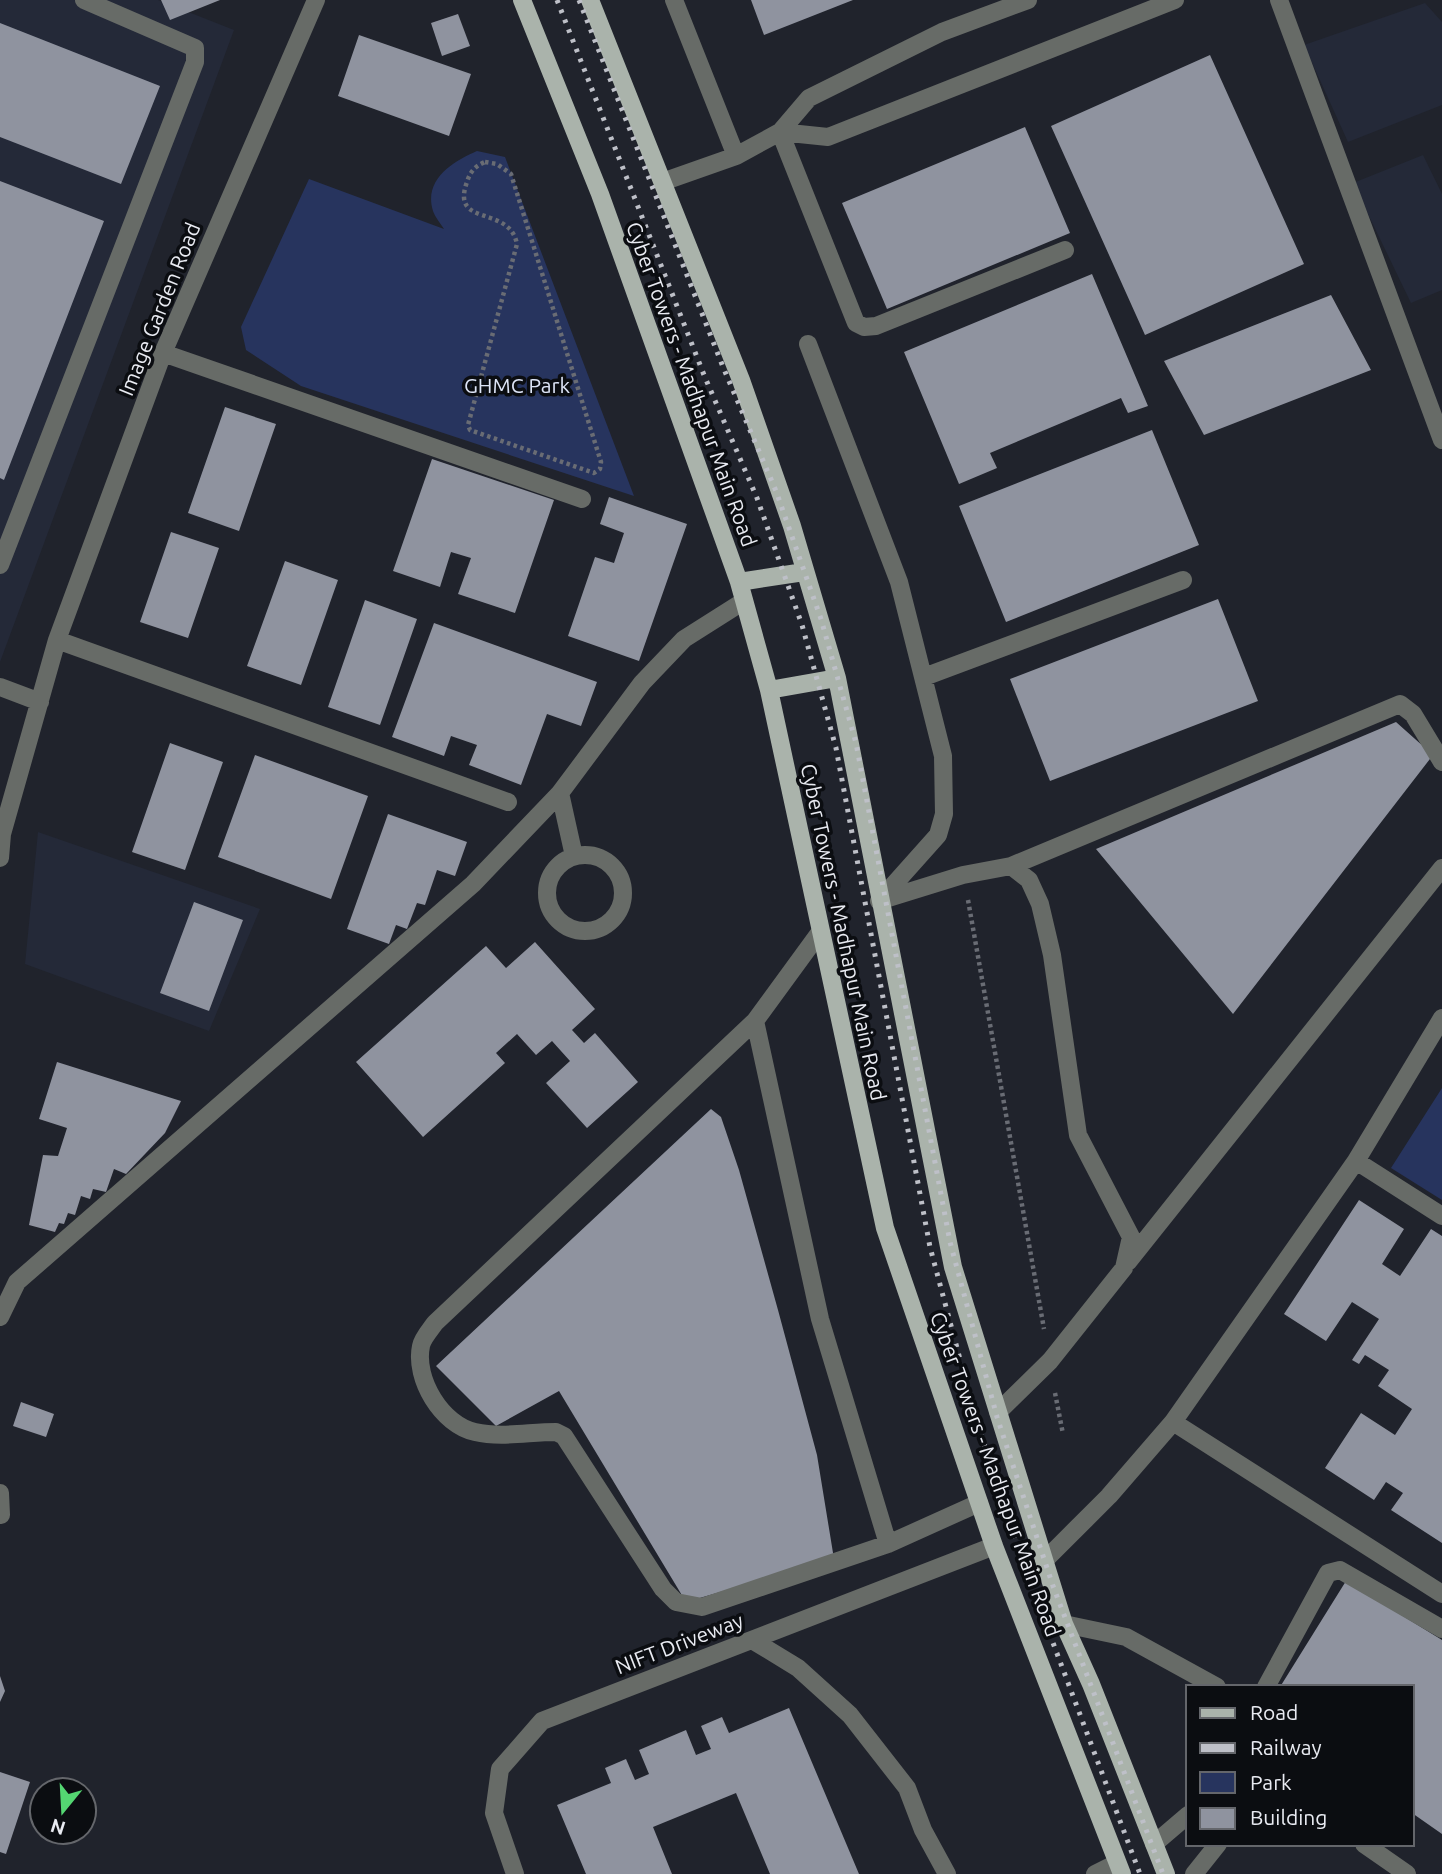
<svg xmlns="http://www.w3.org/2000/svg" width="1442" height="1874" font-family="Ubuntu,sans-serif">
  <style>
    .built { fill: #242938 }
    .green { fill: #27345e }
    .building { fill: #8f939f }
    .lines { fill: none; stroke-linecap: round; stroke-linejoin: round }
    .path { stroke: #696c74; stroke-width: 4.5; stroke-dasharray: 3.5 3.5; stroke-linecap: butt }
    .minor { stroke: #676b67; stroke-width: 18 }
    .major { stroke: #aab3ab; stroke-width: 18 }
    .rail { stroke: #bec0c8; stroke-width: 5; stroke-dasharray: 3.5 7; stroke-linecap: butt }
    .labels { text-anchor: middle; dominant-baseline: central; stroke-width: 7; stroke-linejoin: round; paint-order: stroke }
    .street-label { font-size: 21px; fill: #e9ebf2; stroke: #0b0d11 }
    .park-label { font-size: 21px; fill: #dde4f6; stroke: #0b0d11 }
  </style>
  <rect width="100%" height="100%" fill="#20232c"/>
  <path class="built" d="M 0,0 L 158,0 L 234,30 L 0,662 Z
    M 1425,3 L 1442,22 L 1442,105 L 1348,142 L 1304,45 Z
    M 1423,155 L 1442,194 L 1442,290 L 1411,303 L 1353,183 Z
    M 38,832 L 260,909 L 209,1031 L 25,964 Z"/>
  <path class="green" d="M 477,151 L 505,157 L 634,496 L 301,386 L 246,350 L 241,327 L 309,179 L 444,229 C 441,224 435,217 433,211 C 423,179 454,161 477,151 Z
    M 1442,1088 L 1442,1200 L 1391,1168 Z"/>
  <path class="building" d="M 161,0 L 220,0 L 170,20 Z
    M 751,0 L 853,0 L 764,35 Z
    M 458,14 L 470,46 L 442,56 L 431,23 Z
    M 0,23 L 160,86 L 121,184 L 0,137 Z
    M 359,35 L 471,74 L 449,136 L 338,96 Z
    M 1210,55 L 1304,264 L 1145,335 L 1051,126 Z
    M 1025,127 L 1070,233 L 887,309 L 842,203 Z
    M 0,181 L 104,221 L 4,480 L 0,478 Z
    M 1092,274 L 1148,406 L 1128,413 L 1121,398 L 990,453 L 997,468 L 959,484 L 904,352 Z
    M 1331,295 L 1371,370 L 1204,435 L 1164,361 Z
    M 225,407 L 276,424 L 239,531 L 188,513 Z
    M 1152,430 L 1199,545 L 1006,622 L 959,506 Z
    M 432,459 L 554,500 L 515,613 L 458,594 L 471,558 L 451,552 L 440,587 L 393,571 Z
    M 609,497 L 687,524 L 639,661 L 568,636 L 595,557 L 614,563 L 624,533 L 600,524 Z
    M 171,532 L 219,548 L 188,638 L 140,622 Z
    M 285,561 L 338,580 L 301,685 L 247,666 Z
    M 1218,599 L 1258,701 L 1050,781 L 1010,679 Z
    M 365,600 L 417,619 L 380,725 L 328,707 Z
    M 434,623 L 597,682 L 581,726 L 547,714 L 521,785 L 469,765 L 477,745 L 451,736 L 444,756 L 392,737 Z
    M 1396,722 L 1433,755 L 1233,1014 L 1096,849 Z
    M 170,743 L 223,762 L 185,870 L 132,852 Z
    M 255,755 L 368,796 L 331,899 L 218,857 Z
    M 388,814 L 467,842 L 455,876 L 437,870 L 425,905 L 417,903 L 407,929 L 396,925 L 389,944 L 347,929 Z
    M 194,902 L 243,920 L 209,1011 L 160,993 Z
    M 535,942 L 595,1009 L 572,1030 L 584,1043 L 595,1033 L 638,1082 L 587,1128 L 546,1083 L 570,1061 L 552,1041 L 536,1055 L 517,1034 L 496,1053 L 505,1063 L 423,1137 L 356,1062 L 486,946 L 506,968 Z
    M 57,1062 L 181,1101 L 165,1133 L 126,1174 L 114,1169 L 106,1192 L 93,1189 L 90,1199 L 81,1196 L 75,1215 L 68,1213 L 64,1224 L 59,1223 L 55,1232 L 29,1225 L 43,1155 L 58,1156 L 67,1128 L 39,1119 Z
    M 711,1109 L 721,1117 L 739,1170 L 778,1310 L 817,1455 L 834,1559 L 686,1602 L 559,1391 L 496,1426 L 436,1366 Z
    M 1359,1200 L 1404,1229 L 1382,1264 L 1400,1276 L 1431,1229 L 1442,1236 L 1442,1543 L 1391,1510 L 1403,1493 L 1386,1482 L 1374,1500 L 1325,1468 L 1361,1413 L 1395,1435 L 1412,1409 L 1378,1386 L 1389,1370 L 1365,1355 L 1359,1364 L 1352,1360 L 1379,1319 L 1352,1302 L 1326,1341 L 1284,1314 Z
    M 21,1402 L 54,1414 L 46,1437 L 13,1426 Z
    M 1346,1581 L 1442,1640 L 1442,1834 L 1412,1813 L 1412,1687 L 1280,1687 Z
    M 0,1676 L 5,1691 L 0,1702 Z
    M 789,1708 L 859,1874 L 770,1874 L 736,1793 L 653,1827 L 672,1874 L 586,1874 L 557,1805 L 611,1783 L 605,1768 L 626,1759 L 635,1780 L 649,1774 L 639,1750 L 686,1730 L 696,1755 L 711,1749 L 701,1726 L 722,1717 L 729,1733 Z
    M 0,1772 L 30,1782 L 6,1854 L 0,1852 Z"/>
  <g class="lines">
    <path class="path" d="M 485,162 L 497,164 L 511,174 L 601,462 L 600,469 L 594,473 L 470,430 L 468,425 L 517,244 C 509,204 450,228 467,182 C 470,172 475,166 485,162 Z
      M 968,900 L 1044,1329
      M 1055,1393 L 1063,1434"/>
    <path class="minor" d="M 674,0 L 736,156
      M 1279,0 L 1442,440
      M 780,132 L 856,323 L 864,327 L 876,326 L 1065,250
      M 780,132 L 828,137 L 1175,0
      M 665,181 L 736,156 L 780,132 L 809,98 L 942,32 L 1028,0
      M 808,344 L 899,582 L 943,756 L 944,814 L 938,835 L 880,900
      M 163,353 L 582,499
      M 0,565 L 195,62 L 195,48 L 84,0
      M 57,640 L 508,802
      M 924,677 L 1183,580
      M 0,687 L 40,702
      M 560,793 L 574,856
      M547 893a38 38 0 1 1 76 0a38 38 0 1 1-76 0Z
      M 0,858 L 2,834 L 57,640 L 163,353 L 316,0
      M 1011,866 L 1400,704 L 1413,714 L 1442,762
      M 879,901 L 963,875 L 1011,866 L 1029,880 L 1040,904 L 1052,955 L 1078,1135 L 1131,1237 L 1124,1268 L 1050,1361 L 998,1412
      M 820,932 L 755,1021 L 435,1323 C 430,1330 422,1339 421,1346 C 414,1379 442,1425 475,1432 C 501,1438 529,1432 556,1432 L 564,1436 L 663,1589 L 676,1602 L 702,1607 L 888,1544 L 979,1503
      M 755,1021 L 820,1319 L 888,1544
      M 1356,1161 L 1442,1018
      M 1442,1216 L 1356,1161 L 1173,1422 L 1442,1594
      M 1128,1262 L 1442,868
      M 0,1317 L 17,1282 L 473,884 L 560,793 L 642,683 L 684,639 L 744,601
      M 0,1493 L 1,1515
      M 1044,1561 L 1109,1496 L 1173,1422
      M 1064,1624 L 1126,1637 L 1217,1687
      M 752,1640 L 798,1668 L 850,1715 L 907,1788 L 923,1830 L 947,1874
      M 1266,1687 L 1328,1573 L 1340,1570 L 1442,1629
      M 1154,1844 L 1188,1815
      M 1364,1844 L 1407,1874
      M 515,1874 L 494,1813 L 500,1769 L 542,1721 L 994,1546
      M 1095,1874 L 1117,1863
      M 1194,1874 L 1218,1844"/>
    <path class="major" d="M 522,0 L 600,194 L 739,582 L 769,690 L 885,1228 L 994,1546 L 1122,1874
      M 590,0 L 741,380 L 792,526 L 837,678 L 953,1267 L 1064,1624 L 1091,1684 L 1166,1874
      M 739,582 L 804,572
      M 769,690 L 837,678"/>
    <path class="rail" d="M 557,0 L 704,375 L 757,498 L 802,625 L 836,748 L 930,1247 L 977,1423 L 1035,1595 L 1140,1874
      M 579,0 L 723,367 L 776,491 L 821,619 L 856,743 L 950,1242 L 997,1417 L 1053,1586 L 1163,1874"/>
  </g>
  <g class="labels">
    <g class="street-label">
      <text transform="translate(159 309) rotate(-68)">Image Garden Road</text>
      <text transform="translate(692 384) rotate(70)">Cyber Towers - Madhapur Main Road</text>
      <text transform="translate(844 932) rotate(78)">Cyber Towers - Madhapur Main Road</text>
      <text transform="translate(996 1474) rotate(70)">Cyber Towers - Madhapur Main Road</text>
      <text transform="translate(679 1643) rotate(-21)">NIFT Driveway</text>
    </g>
    <g class="park-label">
      <text x="517" y="385">GHMC Park</text>
    </g>
  </g>
  <rect x="1186" y="1685" width="228" height="161" fill="#0b0d11" stroke="#64666b" stroke-width="2"/>
  <rect x="1200" y="1708" width="35" height="10" fill="#aab3ab" stroke="#64666b" stroke-width="2"/>
  <text x="1250" y="1720" font-size="21" fill="#e9ebf2">Road</text>
  <rect x="1200" y="1743" width="35" height="10" fill="#bec0c8" stroke="#64666b" stroke-width="2"/>
  <text x="1250" y="1755" font-size="21" fill="#e9ebf2">Railway</text>
  <rect x="1200" y="1772" width="35" height="21" fill="#27345e" stroke="#64666b" stroke-width="2"/>
  <text x="1250" y="1790" font-size="21" fill="#e9ebf2">Park</text>
  <rect x="1200" y="1808" width="35" height="21" fill="#8f939f" stroke="#64666b" stroke-width="2"/>
  <text x="1250" y="1825" font-size="21" fill="#e9ebf2">Building</text>
  <g transform="translate(63 1811) rotate(198)"><circle r="33" fill="#0b0d11" stroke="#64666b" stroke-width="2"/>
  <path d="M0-5L12 26L0 18L-12 26Z" fill="#54d672"/>
  <text y="-10" font-size="19" font-weight="bold" text-anchor="middle" fill="#e9ebf2">N</text>
  </g>
</svg>
